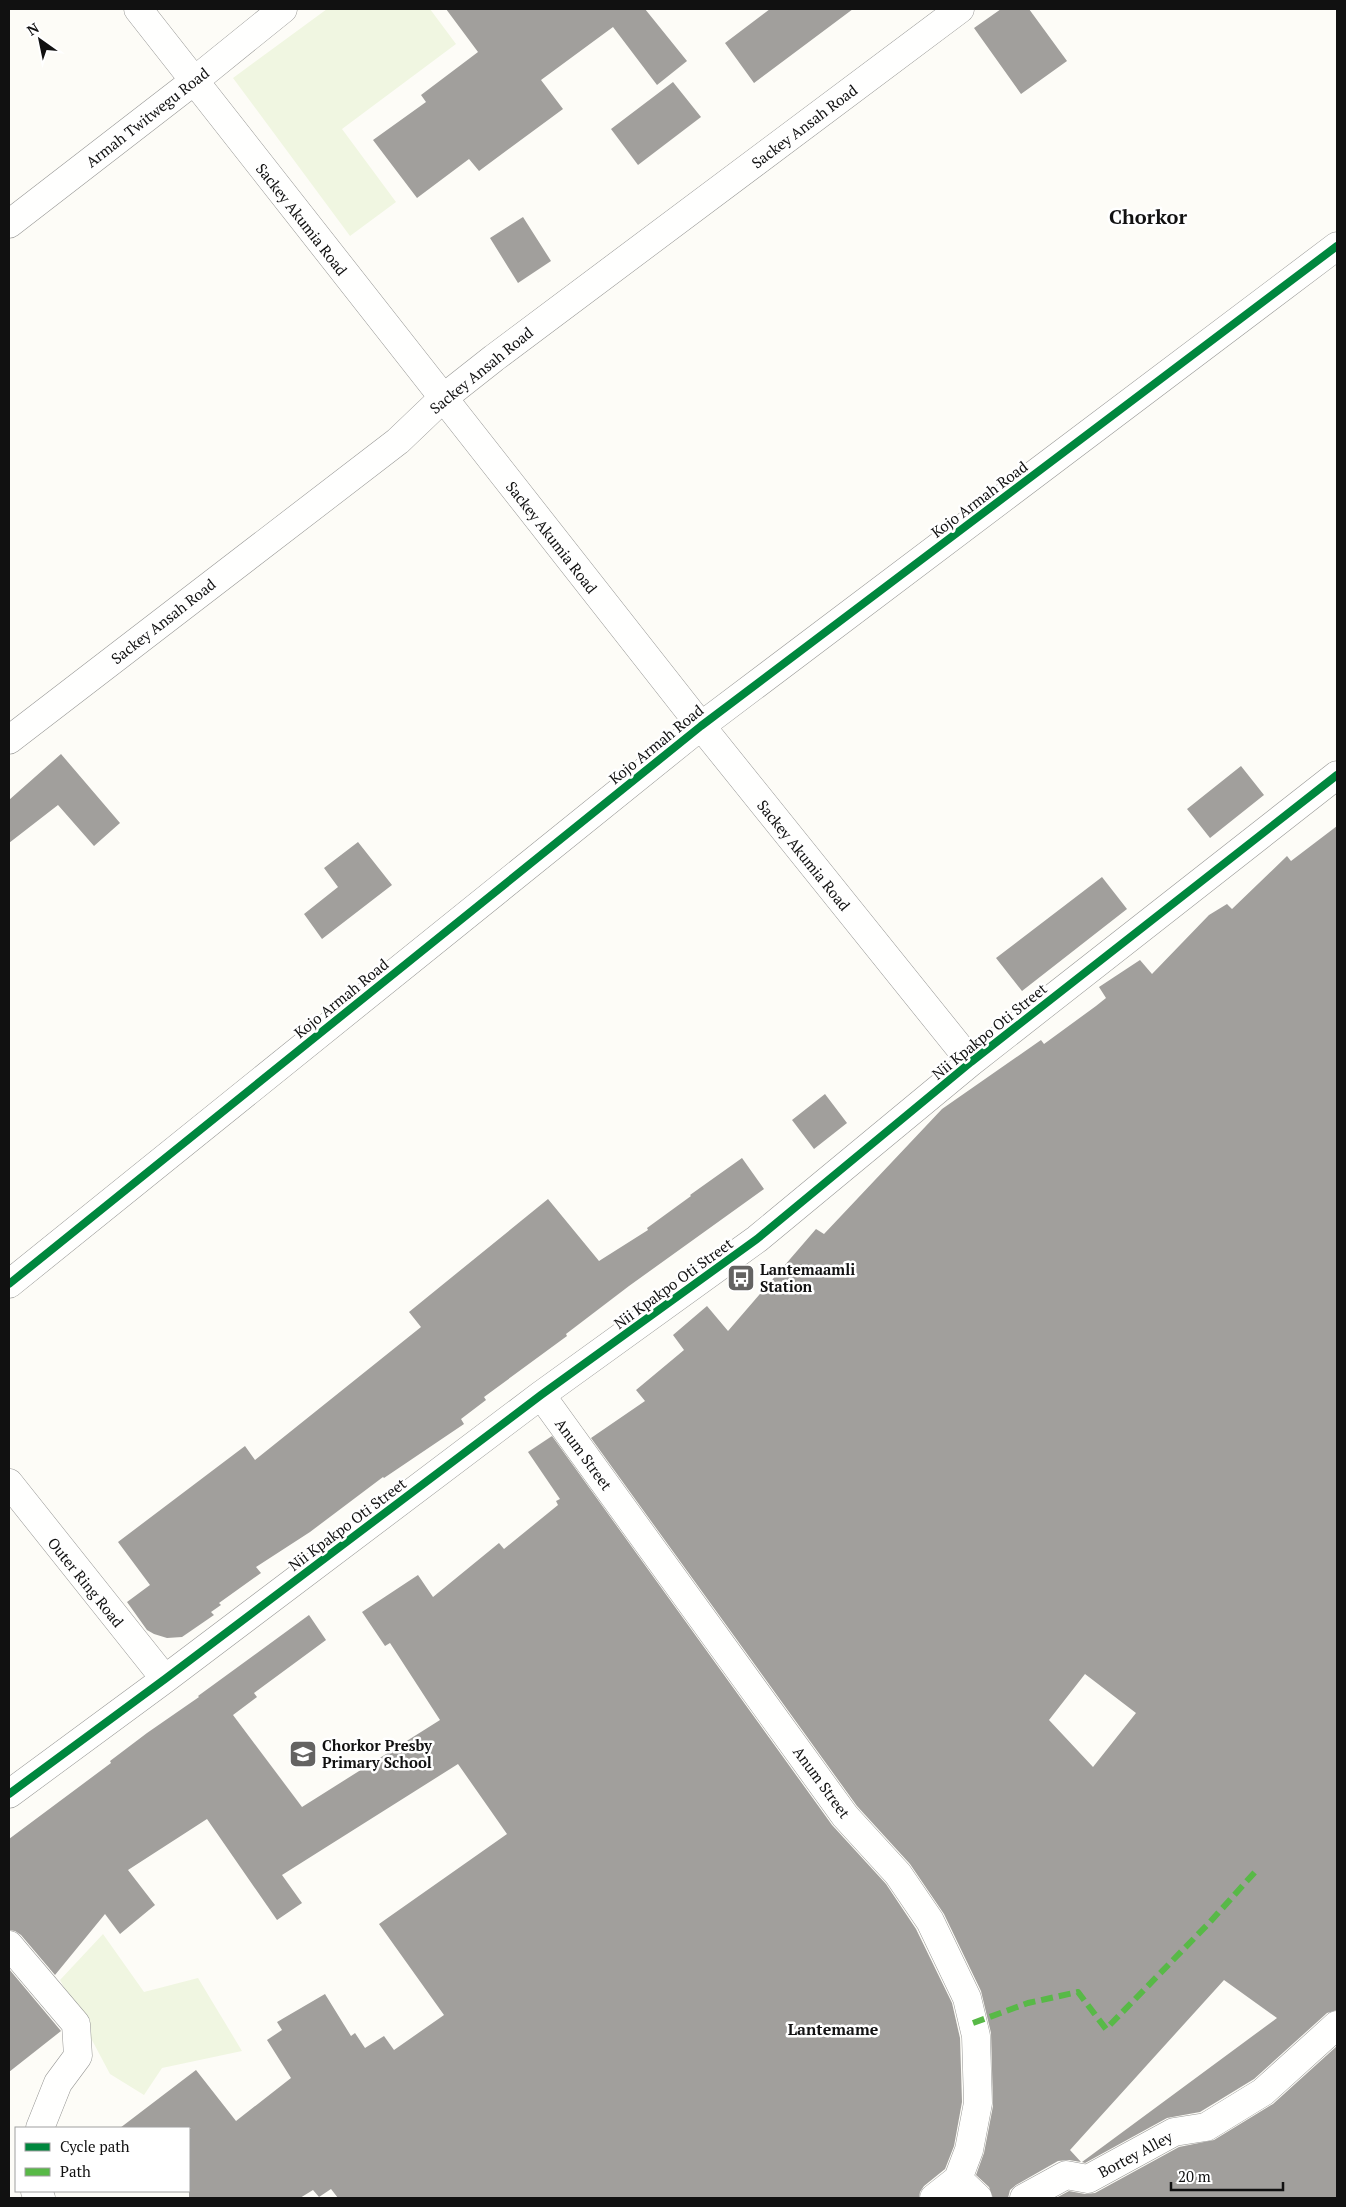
<svg xmlns="http://www.w3.org/2000/svg" width="1346" height="2207" font-family="'PT Serif',serif">
  <style>
    .pitch { fill: #f0f6e1 }
    .building { fill: #a19f9c; fill-rule: evenodd }
    .lines { fill: none; stroke-linecap: round; stroke-linejoin: round }
    .minor-casing { stroke: #979795; stroke-width: 29 }
    .minor { stroke: #fffffe; stroke-width: 28 }
    .quiet { stroke: #58b947; stroke-width: 6; stroke-dasharray: 12 6; stroke-linecap: butt }
    .cycleway-casing { stroke: #fff; stroke-width: 11 }
    .cycleway { stroke: #00873e; stroke-width: 8 }
    .labels { text-anchor: middle; dominant-baseline: central; stroke-width: 5; stroke-linejoin: round; paint-order: stroke }
    .street-label { font-size: 15px; fill: #111; stroke: #fff }
    .poi-label { font-size: 15px; font-weight: bold; fill: #111; stroke: #fff; text-anchor: start }
    .neighbourhood-label { font-size: 16px; font-weight: bold; fill: #111; stroke: #fff }
    .district-label { font-size: 20px; font-weight: bold; fill: #111; stroke: #fff }
  </style>
  <rect width="100%" height="100%" fill="#fdfcf7"/>
  <path class="pitch" d="M 327,9 L 430,9 L 456,44 L 342,129 L 396,202 L 350,236 L 233,78 Z
    M 103,1934 L 144,1992 L 198,1978 L 242,2051 L 162,2068 L 144,2095 L 110,2074 L 60,1980 Z"/>
  <path class="building" d="M 446,9 L 645,9 L 687,61 L 657,85 L 613,27 L 541,80 L 563,109 L 479,171 L 469,159 L 417,198 L 373,140 L 426,102 L 421,95 L 478,52 Z
    M 770,9 L 853,9 L 754,83 L 725,43 Z
    M 1001,9 L 1029,9 L 1067,61 L 1021,94 L 974,28 Z
    M 673,82 L 701,117 L 638,165 L 611,129 Z
    M 523,217 L 551,261 L 518,283 L 490,238 Z
    M 61,754 L 120,823 L 94,846 L 58,805 L 9,843 L 9,800 Z
    M 1241,766 L 1264,795 L 1210,838 L 1187,809 Z
    M 1337,826 L 1337,2010 L 1327,2013 L 1254,2079 L 1200,2112 L 1167,2118 L 1085,2163 L 1082,2162 L 1277,2018 L 1224,1980 L 1070,2150 L 1081,2162 L 1069,2160 L 1058,2161 L 1016,2185 L 1010,2190 L 1008,2198 L 993,2198 L 989,2187 L 976,2175 L 984,2153 L 993,2106 L 991,2033 L 981,1991 L 944,1914 L 910,1864 L 857,1806 L 591,1438 L 645,1401 L 636,1390 L 684,1350 L 673,1335 L 707,1306 L 728,1331 L 816,1229 L 824,1234 L 942,1109 L 1041,1040 L 1044,1044 L 1096,1006 L 1106,998 L 1099,987 L 1140,960 L 1152,974 L 1209,915 L 1227,904 L 1232,909 L 1287,856 L 1291,861 ZM 1085,1674 L 1136,1713 L 1093,1767 L 1049,1720 Z
    M 358,842 L 392,885 L 322,939 L 304,914 L 338,887 L 324,868 Z
    M 1102,877 L 1127,909 L 1022,991 L 996,958 Z
    M 825,1094 L 847,1123 L 814,1149 L 792,1120 Z
    M 742,1158 L 764,1189 L 629,1286 L 566,1334 L 567,1336 L 484,1397 L 486,1400 L 461,1419 L 464,1424 L 384,1478 L 383,1477 L 310,1532 L 256,1567 L 261,1573 L 219,1603 L 221,1605 L 211,1612 L 214,1615 L 182,1637 L 167,1638 L 154,1634 L 147,1630 L 127,1602 L 150,1585 L 118,1542 L 245,1446 L 255,1460 L 421,1327 L 409,1312 L 548,1199 L 599,1261 L 648,1230 L 647,1228 L 691,1196 L 690,1195 Z
    M 552,1436 L 832,1825 L 886,1884 L 916,1929 L 952,2003 L 960,2038 L 962,2102 L 954,2146 L 945,2169 L 924,2186 L 920,2192 L 919,2198 L 338,2198 L 331,2189 L 319,2197 L 313,2190 L 300,2198 L 189,2198 L 189,2130 L 191,2128 L 120,2128 L 196,2070 L 236,2121 L 291,2078 L 267,2040 L 282,2030 L 277,2022 L 325,1994 L 351,2036 L 355,2033 L 365,2048 L 384,2036 L 394,2050 L 444,2015 L 379,1924 L 507,1834 L 458,1764 L 282,1875 L 302,1903 L 277,1920 L 207,1819 L 128,1870 L 155,1905 L 120,1934 L 105,1914 L 55,1975 L 21,1935 L 15,1931 L 9,1930 L 9,1839 L 111,1763 L 110,1761 L 147,1733 L 199,1697 L 198,1696 L 309,1615 L 326,1640 L 254,1693 L 257,1697 L 233,1715 L 302,1807 L 440,1720 L 390,1643 L 385,1646 L 362,1612 L 418,1575 L 433,1597 L 499,1543 L 504,1549 L 558,1505 L 556,1501 L 560,1499 L 528,1452 Z
    M 9,1969 L 61,2031 L 9,2072 Z
    M 1337,2046 L 1337,2198 L 1056,2198 L 1069,2191 L 1085,2194 L 1095,2193 L 1179,2147 L 1214,2140 L 1273,2104 Z"/>
  <g class="lines">
    <g class="minor-casing">
      <path id="minor" d="M 138,9 L 701,726 L 971,1062
        M 9,224 L 194,81 L 283,9
        M 9,740 L 398,441 L 442,399 L 494,358 L 960,9
        M 9,1284 L 701,726 L 1337,246
        M 541,1395 L 845,1816 L 898,1874 L 930,1921 L 967,1998 L 976,2036 L 978,2103 L 969,2150 L 958,2179 L 934,2198
        M 9,1483 L 165,1679
        M 9,1794 L 165,1679 L 541,1395 L 757,1239 L 971,1062 L 1337,775
        M 9,1945 L 76,2024 L 78,2056 L 58,2083 L 40,2128
        M 958,2179 L 978,2198
        M 35,2191 L 41,2198
        M 1024,2198 L 1066,2175 L 1088,2179 L 1174,2132 L 1206,2127 L 1263,2092 L 1337,2025"/>
    </g>
    <use href="#minor" class="minor"/>
    <path class="quiet" d="M 973,2023 L 1028,2003 L 1078,1992 L 1106,2029 L 1210,1922 L 1255,1872"/>
    <g class="cycleway-casing">
      <path id="cycleway" d="M 9,1284 L 701,726 L 1337,246
        M 9,1794 L 165,1679 L 541,1395 L 757,1239 L 971,1062 L 1337,775"/>
    </g>
    <use href="#cycleway" class="cycleway"/>
  </g>
  <defs>
    <g id="bus-square" transform="scale(1.4375)"><rect x="-9" y="-9" width="18" height="18" rx="4" fill="#646362" stroke="#fff"/><path d="M-5-6H5V4H4V6H2V4H-2V6H-4V4H-5ZM-3.5-4V0h7V-4ZM-3.5 1.2v1.5H-2V1.2ZM2 1.2v1.5H3.5V1.2Z" fill="#fff"/></g>
    <g id="school-square" transform="scale(1.4375)"><rect x="-9" y="-9" width="18" height="18" rx="4" fill="#646362" stroke="#fff"/><path d="M0-5L7-2L0 1L-7-2ZM-4 1L0 2.5L4 1V4Q0 6-4 4Z" fill="#fff"/></g>
  </defs>
  <g fill-rule="evenodd">
    <use href="#bus-square" x="741" y="1278"/>
    <use href="#school-square" x="303" y="1754"/>
  </g>
  <g class="labels">
    <g class="street-label">
      <text transform="translate(147 117) rotate(-38)">Armah Twitwegu Road</text>
      <text transform="translate(804 126) rotate(-37)">Sackey Ansah Road</text>
      <text transform="translate(302 219) rotate(52)">Sackey Akumia Road</text>
      <text transform="translate(481 370) rotate(-39)">Sackey Ansah Road</text>
      <text transform="translate(979 499) rotate(-37)">Kojo Armah Road</text>
      <text transform="translate(552 537) rotate(52)">Sackey Akumia Road</text>
      <text transform="translate(163 621) rotate(-38)">Sackey Ansah Road</text>
      <text transform="translate(656 744) rotate(-39)">Kojo Armah Road</text>
      <text transform="translate(804 855) rotate(51)">Sackey Akumia Road</text>
      <text transform="translate(341 998) rotate(-39)">Kojo Armah Road</text>
      <text transform="translate(989 1031) rotate(-39)">Nii Kpakpo Oti Street</text>
      <text transform="translate(673 1283) rotate(-36)">Nii Kpakpo Oti Street</text>
      <text transform="translate(584 1454) rotate(54)">Anum Street</text>
      <text transform="translate(347 1524) rotate(-37)">Nii Kpakpo Oti Street</text>
      <text transform="translate(86 1582) rotate(51)">Outer Ring Road</text>
      <text transform="translate(822 1782) rotate(54)">Anum Street</text>
      <text transform="translate(1135 2154) rotate(-28)">Bortey Alley</text>
    </g>
    <g class="poi-label">
      <text x="760" y="1269">Lantemaamli<tspan x="760" dy="17">Station</tspan></text>
      <text x="322" y="1745">Chorkor Presby<tspan x="322" dy="17">Primary School</tspan></text>
    </g>
    <g class="neighbourhood-label">
      <text x="833" y="2029">Lantemame</text>
    </g>
    <g class="district-label">
      <text x="1148" y="216">Chorkor</text>
    </g>
  </g>
  <rect width="1346" height="2207" fill="none" stroke="#111111" stroke-width="20"/>
  <rect x="15" y="2127" width="175" height="65" fill="#ffffff" stroke="#a0a0a0"/>
  <rect x="25" y="2143" width="25" height="8" fill="#00873e" stroke="#a0a0a0"/>
  <text x="60" y="2152" font-size="15" fill="#111111">Cycle path</text>
  <rect x="25" y="2168" width="25" height="8" fill="#58b947" stroke="#a0a0a0"/>
  <text x="60" y="2177" font-size="15" fill="#111111">Path</text>
  <g transform="translate(40 40) rotate(327)" stroke="#ffffff" stroke-width="4" paint-order="stroke">
  <path d="M0-4L9 19L0 12L-9 19Z" fill="#111111"/>
  <text y="-8" font-size="14" font-weight="bold" text-anchor="middle" fill="#111111">N</text>
  </g>
  <path d="M1171 2182v8h112v-8" fill="none" stroke="#111111" stroke-width="2.5"/>
  <text x="1178" y="2182" font-size="15" fill="#111111" stroke="#ffffff" stroke-width="4" paint-order="stroke">20 m</text>
</svg>
